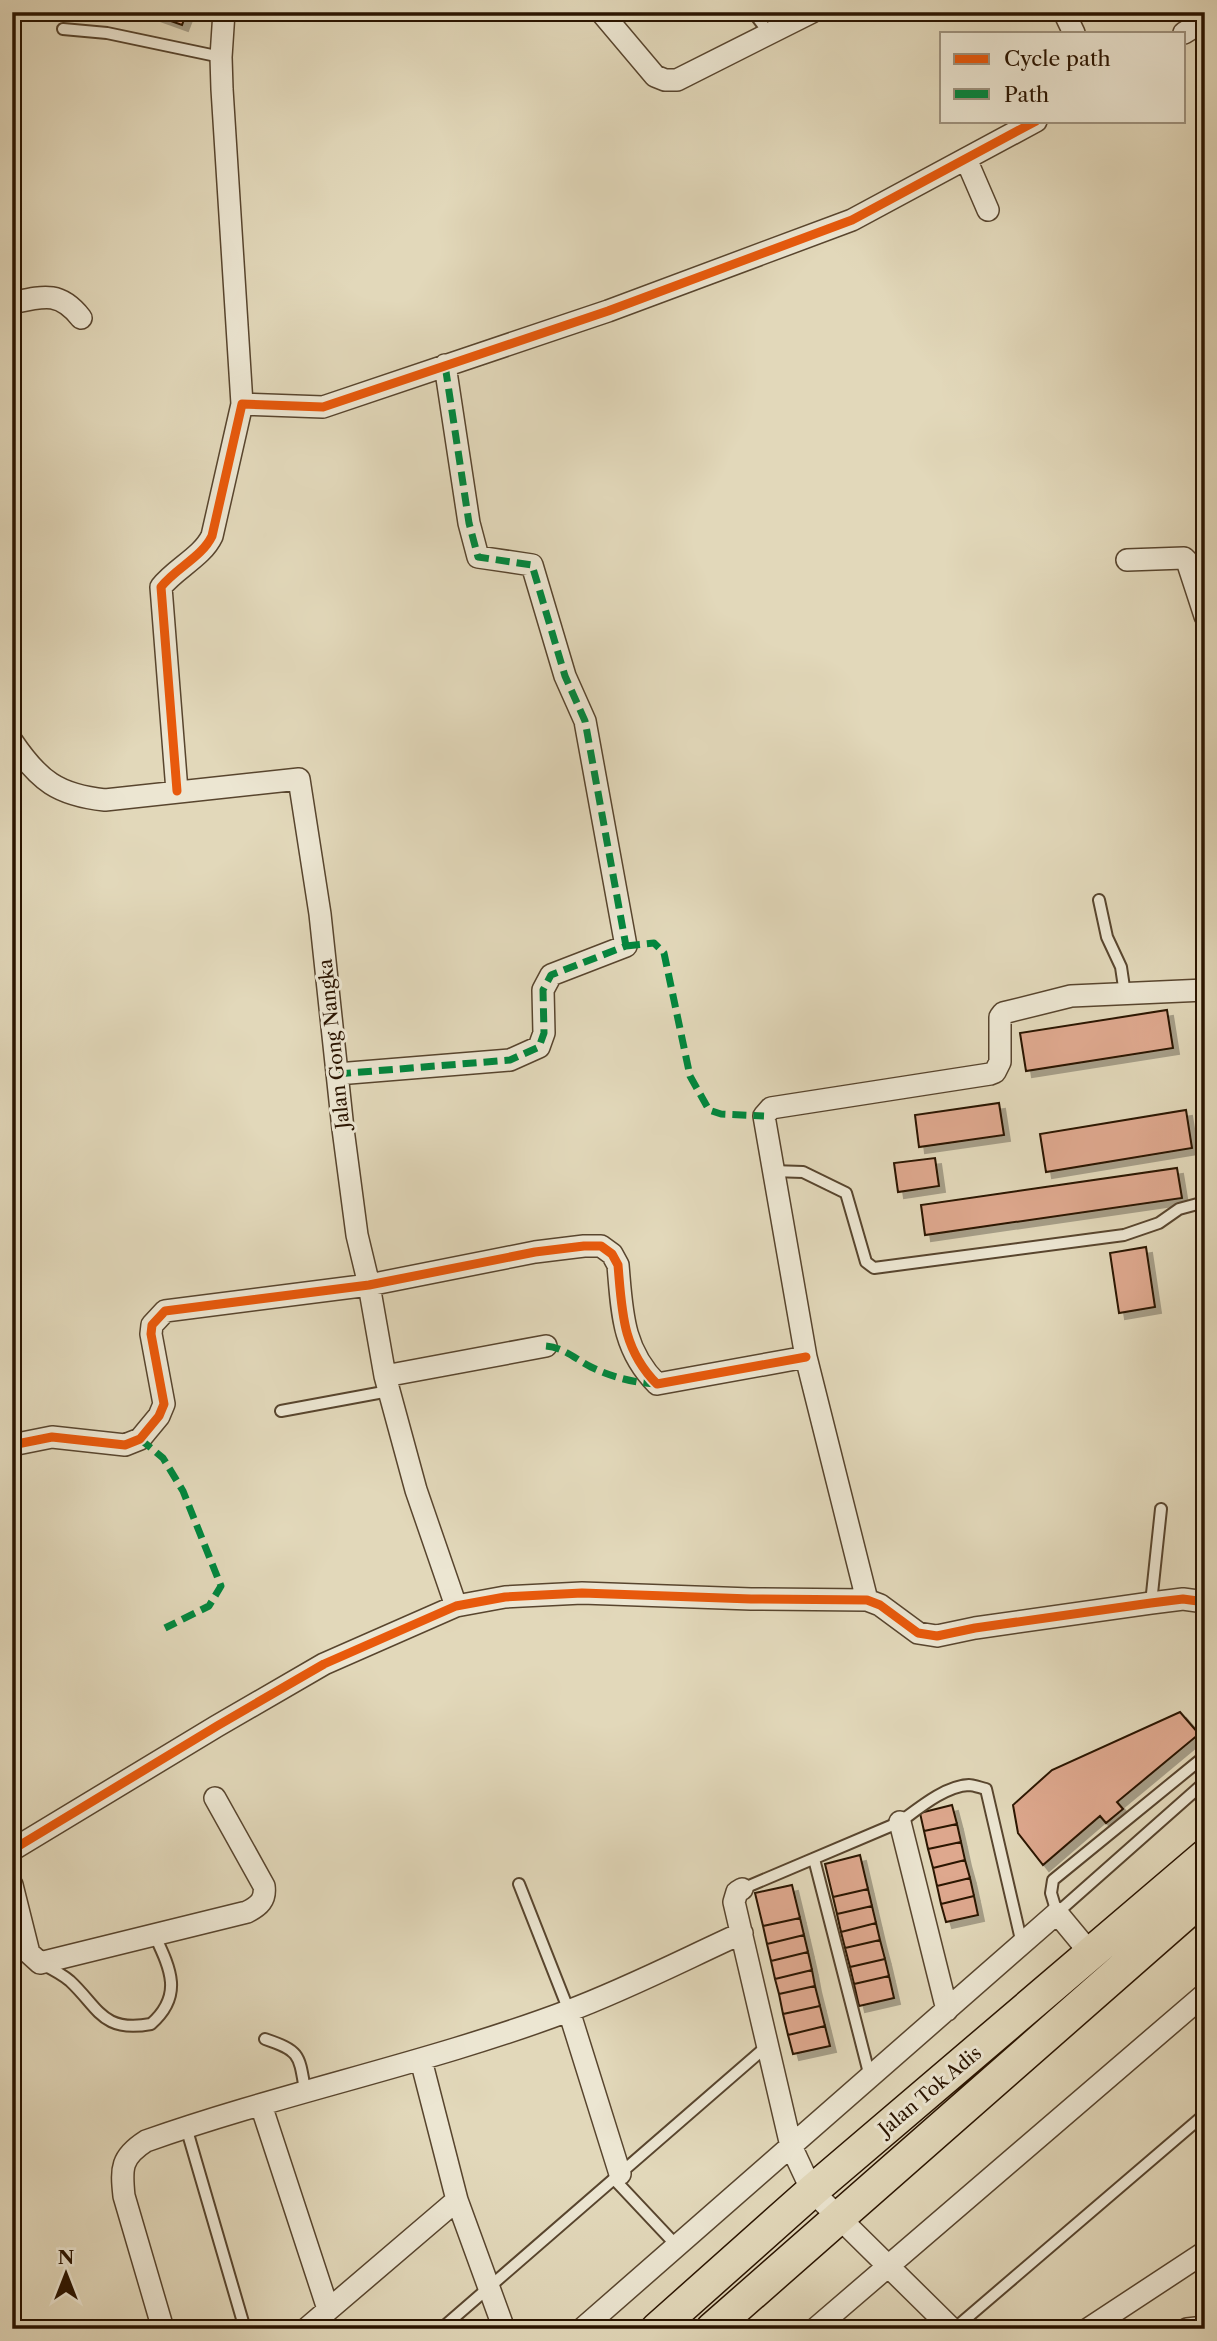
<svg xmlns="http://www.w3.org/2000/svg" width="1217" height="2341" font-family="'Libre Caslon Text',serif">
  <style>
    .building { fill: #dea88e; stroke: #2a1400; stroke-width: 2; filter: url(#shadow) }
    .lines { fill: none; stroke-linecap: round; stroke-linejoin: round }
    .lane-casing { stroke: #58452e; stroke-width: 14 }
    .street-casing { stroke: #58452e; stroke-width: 24 }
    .primary-casing { stroke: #2a1400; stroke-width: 35 }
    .lane { stroke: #ece6d2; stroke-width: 10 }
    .street { stroke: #ece6d2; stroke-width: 21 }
    .primary { stroke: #e2d8ba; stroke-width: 32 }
    .quiet { stroke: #00873e; stroke-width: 7; stroke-dasharray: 14 7; stroke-linecap: butt }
    .cycleway-casing { stroke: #ece6d2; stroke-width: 13 }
    .cycleway { stroke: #e8590c; stroke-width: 9 }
    .labels { text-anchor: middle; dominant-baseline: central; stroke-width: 6; stroke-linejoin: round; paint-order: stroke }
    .street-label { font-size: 19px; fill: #2a1400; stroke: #ece6d2 }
  </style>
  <defs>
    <filter id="shadow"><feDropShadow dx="6" dy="6" stdDeviation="0" flood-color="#0004"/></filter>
  </defs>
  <rect width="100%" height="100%" fill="#e2d8ba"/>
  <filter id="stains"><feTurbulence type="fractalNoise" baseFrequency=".00286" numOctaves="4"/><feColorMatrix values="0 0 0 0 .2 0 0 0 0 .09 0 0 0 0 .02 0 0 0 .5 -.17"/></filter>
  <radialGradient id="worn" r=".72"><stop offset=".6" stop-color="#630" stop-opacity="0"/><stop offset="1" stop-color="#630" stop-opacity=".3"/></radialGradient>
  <path class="building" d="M 146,12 L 187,12 L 182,25 Z
    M 1205,1007 L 1205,1056 L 1197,1008 Z
    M 1167,1010 L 1173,1048 L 1026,1071 L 1020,1033 Z
    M 999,1103 L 1004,1135 L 919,1147 L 915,1115 Z
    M 1186,1110 L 1192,1148 L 1046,1172 L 1040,1134 Z
    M 935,1158 L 939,1186 L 898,1192 L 894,1163 Z
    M 1177,1168 L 1182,1198 L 925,1235 L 921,1205 Z
    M 1146,1247 L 1155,1307 L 1119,1313 L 1110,1253 Z
    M 1196,1635 L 1205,1638 L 1205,1675 L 1197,1669 Z
    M 1180,1712 L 1199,1734 L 1117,1802 L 1123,1809 L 1106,1823 L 1100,1816 L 1043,1865 L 1018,1833 L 1013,1805 L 1052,1770 Z
    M 952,1805 L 957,1824 L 924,1831 L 920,1813 Z
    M 957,1824 L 961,1842 L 928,1849 L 924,1831 Z
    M 961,1842 L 965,1860 L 933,1868 L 928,1849 Z
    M 860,1855 L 868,1889 L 833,1897 L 825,1864 Z
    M 965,1860 L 970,1878 L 937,1886 L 933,1868 Z
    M 970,1878 L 974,1896 L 941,1904 L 937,1886 Z
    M 792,1885 L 800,1918 L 763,1926 L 755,1893 Z
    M 868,1889 L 872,1906 L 837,1914 L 833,1897 Z
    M 974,1896 L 978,1915 L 946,1922 L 941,1904 Z
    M 872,1906 L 876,1923 L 841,1932 L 837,1914 Z
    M 800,1918 L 804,1935 L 767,1944 L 763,1926 Z
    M 876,1923 L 880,1940 L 845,1948 L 841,1932 Z
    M 804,1935 L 808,1952 L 771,1961 L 767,1944 Z
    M 880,1940 L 885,1959 L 850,1967 L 845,1948 Z
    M 808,1952 L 812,1970 L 775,1979 L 771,1961 Z
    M 885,1959 L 889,1976 L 854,1984 L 850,1967 Z
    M 812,1970 L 815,1986 L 779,1994 L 775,1979 Z
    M 889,1976 L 894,1998 L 859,2006 L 854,1984 Z
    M 815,1986 L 820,2006 L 783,2014 L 779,1994 Z
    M 820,2006 L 825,2026 L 788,2035 L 783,2014 Z
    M 825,2026 L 830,2046 L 793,2054 L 788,2035 Z"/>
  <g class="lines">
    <g class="lane-casing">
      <path id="lane" d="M 753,12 L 769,33
        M 63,29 L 107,33 L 221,57
        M 1099,900 L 1107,937 L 1121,967 L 1125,994
        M 772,1171 L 803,1172 L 846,1193 L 866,1262 L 874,1268 L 1124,1235 L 1159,1223 L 1179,1209 L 1205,1202
        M 281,1411 L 389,1391
        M 1151,1603 L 1161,1509
        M 1205,1756 L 1053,1880 L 1051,1893 L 1057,1913 L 1205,1782
        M 814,1859 L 870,2077
        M 519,1884 L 569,2011
        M 742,1889 L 900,1822 C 919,1808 945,1786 969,1785 C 974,1785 981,1788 986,1789 L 1022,1944
        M 42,1964 C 52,1969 62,1974 70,1981 C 99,2008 102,2033 151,2024 C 184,1995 170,1968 154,1934
        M 265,2039 C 300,2051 299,2054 305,2090
        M 186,2127 L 245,2329
        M 614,2179 L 677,2246
        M 441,2329 L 767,2046
        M 954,2329 L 1205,2114"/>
    </g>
    <g class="street-casing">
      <path id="street" d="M 224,12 L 221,57 L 222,89 L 242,404
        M 601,12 L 655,76 L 665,80 L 677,80 L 812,12
        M 1064,12 L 1074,33
        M 1184,33 L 1205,20
        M 966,159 L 988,210
        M 12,303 C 44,296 60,291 81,318
        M 1127,560 L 1184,558 L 1187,561 L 1205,616
        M 12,741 C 39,781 58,795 105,800 L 299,779 L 320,914 L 343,1129 L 357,1235 L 369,1285 L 385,1376 L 416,1490 L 456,1606
        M 177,791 L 161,587 C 176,568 202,557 212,536 L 242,404 L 323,407 L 608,311 L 852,220 L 1036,121
        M 337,1074 L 510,1060 L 539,1047 L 544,1033 L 543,990 L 551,975 L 626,946 L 585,721 L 565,676 L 532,565 L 478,557 L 469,523 L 445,365
        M 385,1376 L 546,1346
        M 12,1445 L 52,1437 L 125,1445 L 140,1439 L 159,1416 L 164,1404 L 151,1334 L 152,1325 L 165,1311 L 369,1285 L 535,1252 L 584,1246 L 601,1246 L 612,1254 L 618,1265 C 622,1311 622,1349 657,1384 L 806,1357
        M 867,1600 L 806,1357 L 764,1116 L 771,1108 L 990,1074 L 995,1072 L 1000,1062 L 1000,1017 L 1003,1013 L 1071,996 L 1205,990
        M 900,1822 L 947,2010
        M 12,1850 L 217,1726 L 324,1664 L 456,1606 L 505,1597 L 582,1593 L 751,1599 L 867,1600 L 880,1605 L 918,1633 L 937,1636 L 975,1628 L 1151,1603 L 1183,1599 L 1205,1602
        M 12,1885 L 29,1953 L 40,1963 L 247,1912 C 259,1906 266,1900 264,1886 L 215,1798
        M 742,1889 L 737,1892 L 734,1902 L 791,2146 L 812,2191 L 952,2329
        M 569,2011 L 620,2174
        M 421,2060 L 457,2200 L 504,2329
        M 261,2105 L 328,2309
        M 163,2329 L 124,2196 C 121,2168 121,2157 146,2141 C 285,2092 430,2063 568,2011 C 627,1989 685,1959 742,1933
        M 306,2329 L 457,2200
        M 582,2329 L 1057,1913 L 1091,1954
        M 815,2329 L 1205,1994
        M 1088,2329 L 1205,2252
        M 1187,2329 L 1205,2327"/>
    </g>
    <g class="primary-casing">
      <path id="primary" d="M 657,2329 L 812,2191 L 1205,1856
        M 712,2329 L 1205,1896"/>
    </g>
    <use href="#lane" class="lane"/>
    <use href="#street" class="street"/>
    <use href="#primary" class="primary"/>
    <path class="quiet" d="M 626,946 L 654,943 L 664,953 L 690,1076 L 709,1110 L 721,1114 L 764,1116
      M 337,1074 L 510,1060 L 539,1047 L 544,1033 L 543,990 L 551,975 L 626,946 L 585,721 L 565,676 L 532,565 L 478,557 L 469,523 L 445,365
      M 546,1346 C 565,1348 575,1359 591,1367 C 612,1377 634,1383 657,1384
      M 140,1439 L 163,1458 L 183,1491 L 221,1586 L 209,1606 L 165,1628"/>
    <g class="cycleway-casing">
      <path id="cycleway" d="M 177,791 L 161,587 C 176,568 202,557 212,536 L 242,404 L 323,407 L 608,311 L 852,220 L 1036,121
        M 12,1445 L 52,1437 L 125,1445 L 140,1439 L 159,1416 L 164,1404 L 151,1334 L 152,1325 L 165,1311 L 369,1285 L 535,1252 L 584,1246 L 601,1246 L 612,1254 L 618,1265 C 622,1311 622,1349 657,1384 L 806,1357
        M 12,1850 L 217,1726 L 324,1664 L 456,1606 L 505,1597 L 582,1593 L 751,1599 L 867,1600 L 880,1605 L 918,1633 L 937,1636 L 975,1628 L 1151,1603 L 1183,1599 L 1205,1602"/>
    </g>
    <use href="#cycleway" class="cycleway"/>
  </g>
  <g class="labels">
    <g class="street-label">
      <text transform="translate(334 1044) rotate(-96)">Jalan Gong Nangka</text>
      <text transform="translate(930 2091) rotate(-40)">Jalan Tok Adis</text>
    </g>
  </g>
  <rect width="1217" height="2341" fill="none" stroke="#e2d8ba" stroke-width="42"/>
  <rect x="14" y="14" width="1189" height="2313" fill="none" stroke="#2a1400" stroke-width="3.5"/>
  <rect x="21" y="21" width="1175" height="2299" fill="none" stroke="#2a1400" stroke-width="2"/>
  <rect x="940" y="32" width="245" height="91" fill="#ece6d2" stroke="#9e927e" stroke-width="2"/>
  <rect x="954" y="54" width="35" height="10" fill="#e8590c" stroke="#9e927e" stroke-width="2"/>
  <text x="1004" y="66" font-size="21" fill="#2a1400">Cycle path</text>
  <rect x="954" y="89" width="35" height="10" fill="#00873e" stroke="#9e927e" stroke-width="2"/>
  <text x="1004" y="102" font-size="21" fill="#2a1400">Path</text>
  <g transform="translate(66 2274)" stroke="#ece6d2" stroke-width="5" paint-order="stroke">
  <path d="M0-5L12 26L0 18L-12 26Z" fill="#2a1400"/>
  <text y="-10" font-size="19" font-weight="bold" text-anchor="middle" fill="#2a1400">N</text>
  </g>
  <rect width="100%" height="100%" filter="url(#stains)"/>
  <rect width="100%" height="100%" fill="url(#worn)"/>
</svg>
